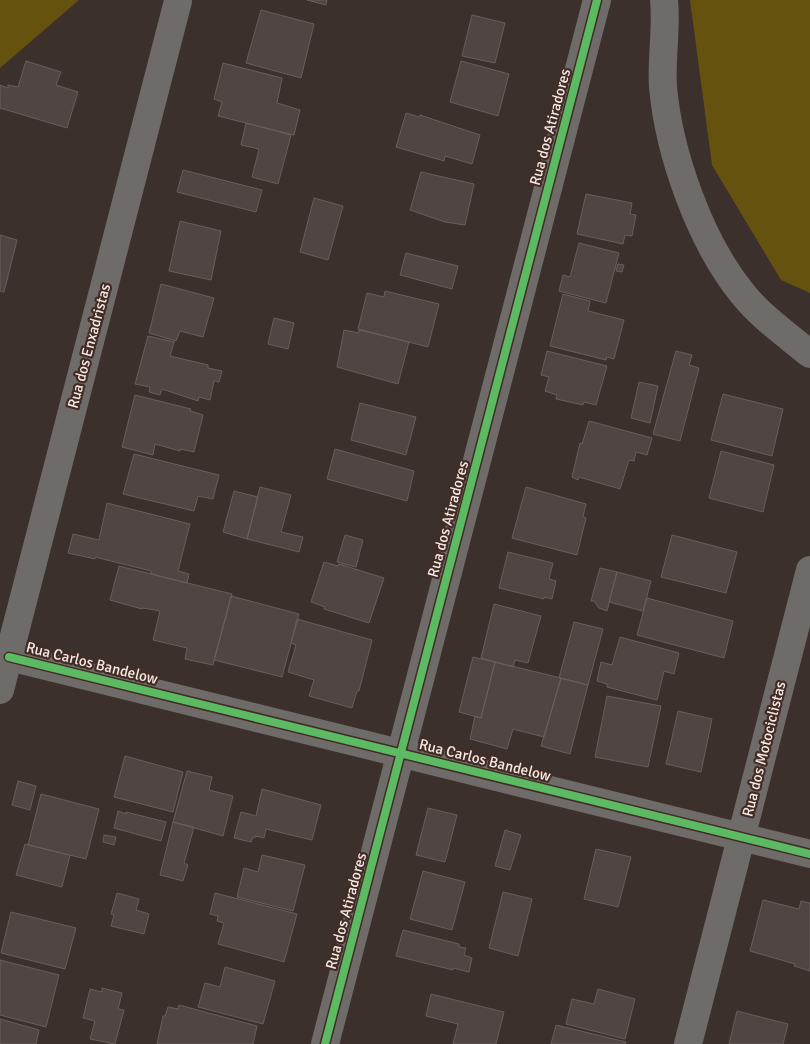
<svg xmlns="http://www.w3.org/2000/svg" width="810" height="1044" font-family="Signika,sans-serif">
  <style>
    .forest { fill: #65520f }
    .building { fill: #4f4543; stroke: #695e5d }
    .lines { fill: none; stroke-linecap: round; stroke-linejoin: round }
    .minor { stroke: #6f6b68; stroke-width: 28 }
    .cycleway-casing { stroke: #422d26; stroke-width: 11 }
    .cycleway { stroke: #5cba63; stroke-width: 8 }
    .labels { text-anchor: middle; dominant-baseline: central; stroke-width: 4.5; stroke-linejoin: round; paint-order: stroke }
    .street-label { font-size: 15px; fill: #f7e9e5; stroke: #422d26 }
  </style>
  <rect width="100%" height="100%" fill="#3c302c"/>
  <path class="forest" d="M 0,0 L 79,0 L 0,68 Z
    M 690,0 L 810,0 L 810,293 L 781,280 L 712,165 Z"/>
  <path class="building" d="M 307,0 L 327,0 L 326,5 Z
    M 261,10 L 314,24 L 301,78 L 246,63 Z
    M 472,15 L 505,23 L 495,63 L 462,56 Z
    M 26,61 L 61,72 L 56,85 L 78,92 L 67,128 L 0,108 L 0,85 L 8,88 L 8,85 L 18,87 Z
    M 461,61 L 509,74 L 498,116 L 450,102 Z
    M 223,63 L 282,78 L 277,103 L 300,110 L 294,135 L 218,116 L 222,102 L 214,99 Z
    M 406,113 L 419,117 L 420,115 L 480,135 L 472,164 L 445,156 L 444,161 L 396,147 Z
    M 246,123 L 291,135 L 278,184 L 252,177 L 259,149 L 241,145 Z
    M 183,170 L 262,190 L 256,212 L 177,192 Z
    M 421,172 L 474,184 L 465,225 L 445,222 L 410,210 Z
    M 586,194 L 632,203 L 630,214 L 636,215 L 632,236 L 625,235 L 623,244 L 577,234 Z
    M 314,198 L 343,206 L 328,260 L 300,252 Z
    M 180,221 L 221,231 L 211,280 L 169,271 Z
    M 0,235 L 17,240 L 4,292 L 0,291 Z
    M 579,243 L 619,253 L 606,303 L 559,291 L 563,275 L 570,277 Z
    M 406,253 L 458,266 L 452,289 L 400,275 Z
    M 618,264 L 624,265 L 622,272 L 616,271 Z
    M 161,284 L 214,298 L 203,337 L 180,331 L 176,341 L 149,333 Z
    M 385,291 L 439,304 L 428,347 L 358,329 L 367,293 L 384,297 Z
    M 563,294 L 590,301 L 588,311 L 624,320 L 614,359 L 607,357 L 606,360 L 550,346 Z
    M 274,318 L 294,323 L 288,349 L 268,344 Z
    M 344,330 L 359,333 L 359,330 L 409,342 L 398,384 L 337,367 Z
    M 148,336 L 174,342 L 170,356 L 208,365 L 208,368 L 222,371 L 219,382 L 214,381 L 210,400 L 199,397 L 198,401 L 162,389 L 160,395 L 149,392 L 150,387 L 135,384 Z
    M 547,351 L 607,366 L 596,405 L 584,402 L 583,405 L 556,399 L 557,395 L 545,391 L 549,377 L 541,375 Z
    M 676,351 L 692,355 L 689,365 L 699,368 L 680,441 L 653,434 Z
    M 639,382 L 658,386 L 650,423 L 631,418 Z
    M 723,394 L 783,409 L 772,456 L 711,440 Z
    M 135,395 L 191,409 L 190,411 L 203,415 L 194,452 L 180,449 L 180,451 L 155,444 L 153,455 L 122,447 Z
    M 360,403 L 416,417 L 406,455 L 351,440 Z
    M 589,421 L 652,438 L 647,455 L 636,452 L 634,461 L 629,460 L 620,489 L 579,477 L 578,480 L 572,477 L 580,443 L 582,444 Z
    M 335,449 L 414,471 L 407,501 L 327,479 Z
    M 721,451 L 774,465 L 763,512 L 709,498 Z
    M 134,454 L 219,475 L 213,499 L 198,496 L 194,511 L 123,494 Z
    M 260,487 L 291,495 L 281,532 L 303,537 L 299,552 L 247,539 Z
    M 526,487 L 586,504 L 583,516 L 586,518 L 577,555 L 512,538 Z
    M 234,491 L 258,497 L 247,539 L 223,532 Z
    M 107,503 L 190,524 L 178,571 L 189,574 L 187,583 L 151,574 L 151,571 L 95,557 L 95,559 L 68,553 L 73,534 L 99,540 Z
    M 345,535 L 363,540 L 356,567 L 337,562 Z
    M 672,535 L 737,552 L 726,593 L 661,577 Z
    M 508,552 L 553,563 L 549,579 L 556,581 L 552,599 L 544,597 L 544,599 L 499,588 Z
    M 324,562 L 338,566 L 339,564 L 384,578 L 369,623 L 324,609 L 325,607 L 311,602 Z
    M 119,566 L 232,594 L 213,665 L 185,659 L 187,648 L 153,640 L 160,611 L 143,608 L 142,609 L 110,600 Z
    M 600,568 L 617,572 L 607,611 L 599,608 L 594,601 L 591,601 Z
    M 617,572 L 651,581 L 643,611 L 609,602 Z
    M 231,596 L 299,614 L 282,677 L 214,660 Z
    M 647,598 L 733,621 L 724,658 L 637,635 Z
    M 494,604 L 541,616 L 528,663 L 515,660 L 513,667 L 481,658 Z
    M 297,619 L 372,640 L 359,691 L 357,691 L 352,708 L 309,696 L 314,680 L 288,672 L 296,645 L 291,643 Z
    M 574,622 L 603,629 L 588,685 L 559,678 Z
    M 620,637 L 679,653 L 674,674 L 664,671 L 657,700 L 607,687 L 607,684 L 597,681 L 601,662 L 612,665 Z
    M 473,657 L 495,662 L 481,718 L 459,712 Z
    M 495,662 L 561,678 L 544,737 L 513,729 L 507,749 L 470,739 L 475,716 L 481,718 Z
    M 561,678 L 588,685 L 570,754 L 541,746 Z
    M 607,696 L 661,706 L 648,767 L 595,757 Z
    M 678,711 L 712,719 L 701,772 L 666,764 Z
    M 125,756 L 183,772 L 173,812 L 114,797 Z
    M 187,771 L 212,777 L 209,790 L 233,796 L 223,836 L 173,822 Z
    M 18,781 L 36,786 L 30,810 L 12,805 Z
    M 262,789 L 321,805 L 312,840 L 266,829 L 264,838 L 255,836 L 255,838 L 253,837 L 251,842 L 234,838 L 241,812 L 256,816 Z
    M 41,794 L 99,809 L 86,859 L 28,845 Z
    M 428,808 L 457,815 L 445,862 L 416,855 Z
    M 118,811 L 126,814 L 126,812 L 166,822 L 161,841 L 114,828 Z
    M 173,822 L 194,827 L 184,863 L 188,865 L 183,881 L 160,875 Z
    M 505,830 L 521,835 L 510,870 L 495,866 Z
    M 104,835 L 116,837 L 114,845 L 103,842 Z
    M 25,844 L 70,855 L 62,887 L 16,875 Z
    M 596,849 L 631,857 L 618,907 L 584,899 Z
    M 262,855 L 305,865 L 293,911 L 237,897 L 244,868 L 258,872 Z
    M 423,871 L 465,882 L 452,930 L 410,919 Z
    M 503,892 L 532,899 L 518,956 L 489,948 Z
    M 117,893 L 139,899 L 136,910 L 149,914 L 144,934 L 111,926 L 114,915 L 111,914 Z
    M 215,893 L 297,914 L 284,962 L 218,944 L 224,923 L 217,921 L 218,916 L 210,914 Z
    M 763,900 L 799,909 L 801,901 L 810,903 L 810,971 L 794,966 L 795,964 L 750,951 Z
    M 11,912 L 76,928 L 65,969 L 1,953 Z
    M 403,930 L 459,944 L 459,947 L 466,948 L 464,955 L 472,958 L 469,972 L 453,968 L 453,970 L 396,956 Z
    M 0,960 L 59,975 L 46,1027 L 0,1015 Z
    M 225,967 L 275,981 L 263,1024 L 198,1007 L 205,983 L 220,987 Z
    M 102,988 L 122,993 L 118,1009 L 124,1010 L 115,1044 L 90,1039 L 95,1021 L 83,1018 L 90,989 L 102,992 Z
    M 598,989 L 635,999 L 625,1039 L 566,1024 L 572,999 L 594,1004 Z
    M 431,994 L 504,1012 L 496,1044 L 453,1044 L 458,1024 L 426,1016 Z
    M 179,1005 L 257,1026 L 253,1044 L 157,1044 L 163,1016 L 165,1016 L 168,1007 L 178,1009 Z
    M 737,1011 L 788,1024 L 783,1044 L 729,1044 Z
    M 0,1019 L 39,1030 L 36,1044 L 0,1044 Z
    M 556,1025 L 626,1042 L 625,1044 L 551,1044 Z"/>
  <g class="lines">
    <path class="minor" d="M 664,0 C 667,29 661,58 663,87 C 669,154 700,241 742,293 C 761,317 787,335 810,354
      M 9,657 L 810,854
      M 0,690 L 178,1
      M 325,1044 L 597,0
      M 688,1044 L 810,570"/>
    <g class="cycleway-casing">
      <path id="cycleway" d="M 9,657 L 810,854
        M 325,1044 L 597,0"/>
    </g>
    <use href="#cycleway" class="cycleway"/>
  </g>
  <g class="labels">
    <g class="street-label">
      <text transform="translate(550 127) rotate(-75)">Rua dos Atiradores</text>
      <text transform="translate(89 346) rotate(-75)">Rua dos Enxadristas</text>
      <text transform="translate(448 519) rotate(-75)">Rua dos Atiradores</text>
      <text transform="translate(92 663) rotate(14)">Rua Carlos Bandelow</text>
      <text transform="translate(764 749) rotate(-76)">Rua dos Motociclistas</text>
      <text transform="translate(485 760) rotate(14)">Rua Carlos Bandelow</text>
      <text transform="translate(346 911) rotate(-75)">Rua dos Atiradores</text>
    </g>
  </g>
</svg>
